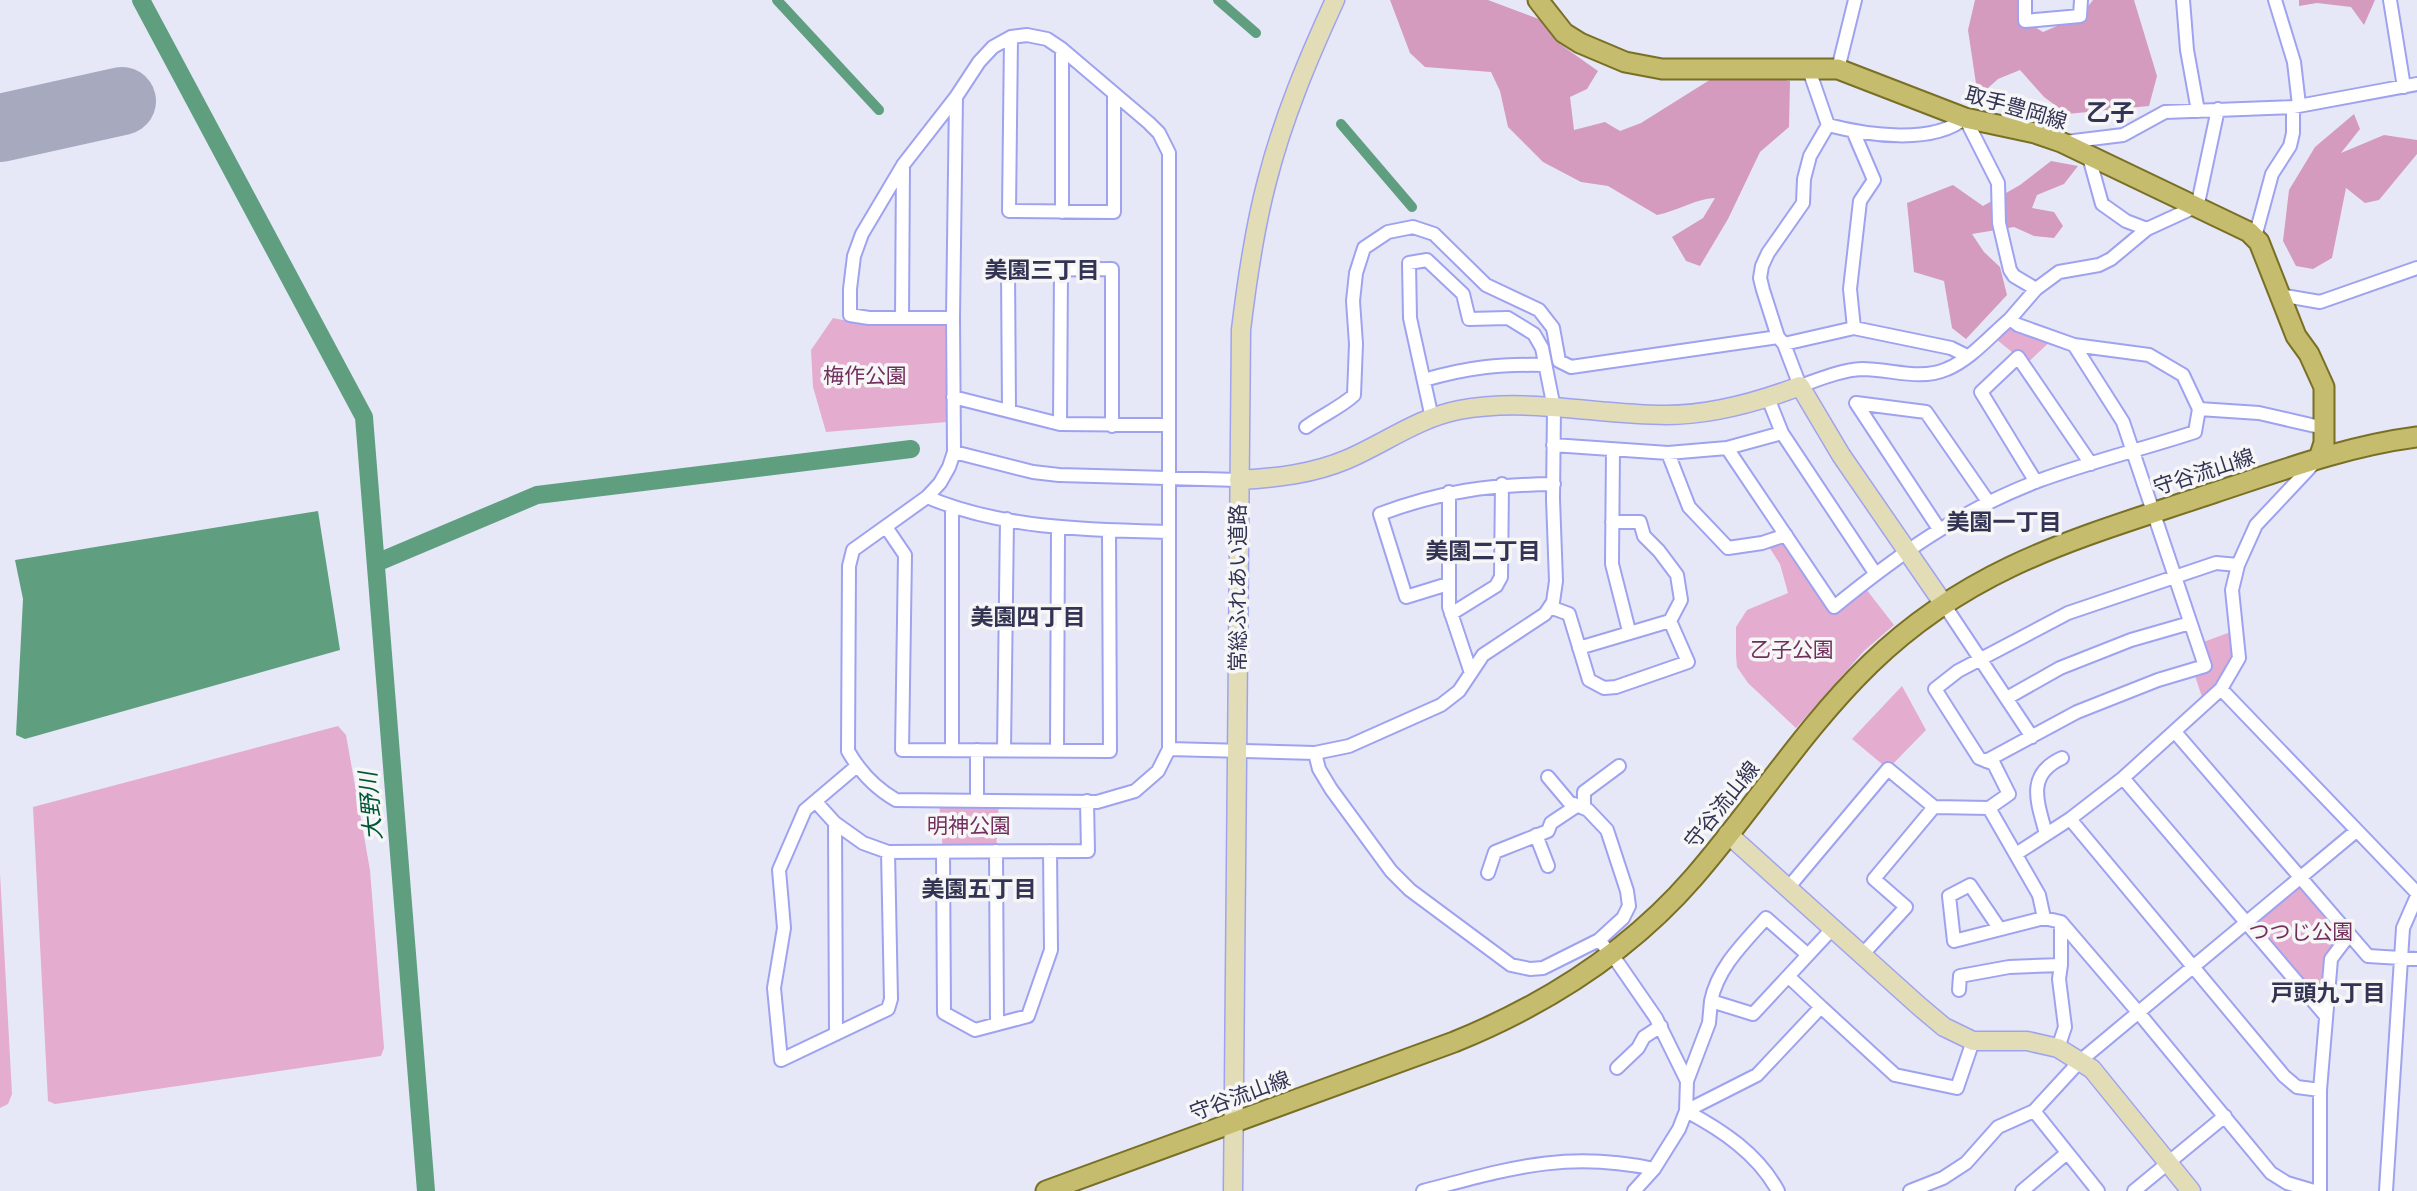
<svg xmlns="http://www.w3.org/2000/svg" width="2417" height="1191" font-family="Karla,'Noto Sans JP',sans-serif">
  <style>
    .green { fill: #e4accf }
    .forest { fill: #d49bbf }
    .water { fill: #5f9f80 }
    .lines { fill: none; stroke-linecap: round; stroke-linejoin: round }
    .canal { stroke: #5f9f80; stroke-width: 10 }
    .river { stroke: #5f9f80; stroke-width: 18 }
    .runway { stroke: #a7a9be; stroke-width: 68 }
    .street-casing { stroke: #9fa3ef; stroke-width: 16 }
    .secondary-casing { stroke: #9fa3ef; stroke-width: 21 }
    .primary-casing { stroke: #796f25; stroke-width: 23 }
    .street { stroke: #fff; stroke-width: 12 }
    .secondary { stroke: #e2ddb6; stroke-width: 18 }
    .primary { stroke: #c5bc6d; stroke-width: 19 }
    .labels { text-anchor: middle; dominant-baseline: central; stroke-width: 7; stroke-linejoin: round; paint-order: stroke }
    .street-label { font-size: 21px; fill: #333454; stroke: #f6f6f6 }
    .park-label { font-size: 21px; fill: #722f5d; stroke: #f6f6f6 }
    .neighbourhood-label { font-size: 23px; font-weight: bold; fill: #333454; stroke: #f6f6f6 }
    .water-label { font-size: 23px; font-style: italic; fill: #005738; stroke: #f6f6f6 }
    .quarter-label { font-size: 24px; font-weight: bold; fill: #333454; stroke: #f6f6f6 }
  </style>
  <rect width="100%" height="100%" fill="#e6e8f8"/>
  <path class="green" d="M 833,318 C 870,327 908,324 945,322 L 947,422 L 826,432 L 813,387 L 811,350 Z
    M 2010,319 L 2054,338 L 2024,366 L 2018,357 L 1991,335 Z
    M 1783,540 L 1835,614 L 1866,589 L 1894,625 L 1864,651 L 1796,728 L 1748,683 L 1737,667 L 1736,655 L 1736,627 L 1747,610 L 1788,593 L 1780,564 L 1769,547 Z
    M 2236,630 L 2240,650 L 2205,706 L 2193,670 L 2205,666 L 2198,644 Z
    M 1902,686 L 1926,730 L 1888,769 L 1852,739 Z
    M 338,726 L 346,735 L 370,870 L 384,1048 L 381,1056 L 55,1104 L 48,1101 L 33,807 Z
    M 939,801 L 999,801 L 996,851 L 943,852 Z
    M 0,873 L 12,1094 L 8,1104 L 0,1108 Z
    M 2300,878 L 2349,935 L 2331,959 L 2325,1015 L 2246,923 Z"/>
  <path class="forest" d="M 1390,0 L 1488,0 L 1544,21 L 1557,42 L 1598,71 L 1587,89 L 1570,97 L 1574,130 L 1605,122 L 1620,131 L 1641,123 L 1716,76 L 1745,73 L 1790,81 L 1789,127 L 1760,152 L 1728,219 L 1700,266 L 1686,261 L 1672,237 L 1703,218 L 1715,198 C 1695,199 1677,211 1657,215 L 1608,186 L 1581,182 L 1543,162 L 1508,127 L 1500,91 L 1491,72 L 1425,67 L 1410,53 Z
    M 1975,0 L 2022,0 L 2025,21 L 2043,32 L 2080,16 L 2093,0 L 2134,0 L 2157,76 L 2149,106 L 2067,114 L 2044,97 L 2020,70 L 1998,79 L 1978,97 L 1968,30 Z
    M 2299,0 L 2375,0 L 2364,25 L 2351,7 L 2317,3 L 2299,6 Z
    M 2354,114 L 2360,129 L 2341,153 L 2384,135 L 2417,140 L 2417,154 L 2379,200 L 2365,203 L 2346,188 L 2332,258 L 2313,269 L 2296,266 L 2283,241 L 2289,190 L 2315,147 Z
    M 2051,161 L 2078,166 L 2064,184 L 2037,195 L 2032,208 L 2054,212 L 2063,226 L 2054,238 L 2034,236 L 2014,227 L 1972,234 L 1984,252 L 2000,267 L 2007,295 L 1966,339 L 1952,328 L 1944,281 L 1914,272 L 1907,203 L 1953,185 L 1983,206 L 2020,185 Z"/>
  <path class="water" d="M 318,511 L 340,650 L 25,739 L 16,735 L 23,599 L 15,560 Z"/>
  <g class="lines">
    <path class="canal" d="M 777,0 L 879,110
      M 1218,0 L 1256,33
      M 1341,124 L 1412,207"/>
    <path class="river" d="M 141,0 L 364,417 L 426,1191
      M 376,563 L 537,495 L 911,449"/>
    <path class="runway" d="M 0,128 L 122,101"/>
    <g class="street-casing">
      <path id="street" d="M 2025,0 L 2025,21 L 2080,16 L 2081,0
        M 2183,0 L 2187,50 L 2198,111
        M 2275,0 L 2294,62 L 2299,105
        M 2390,0 L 2404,87
        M 1027,35 L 1047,39 L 1062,49 L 1149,123 L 1159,133 L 1169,153 L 1169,749 L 1158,771 L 1135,791 L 1097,802 L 896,800 C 875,788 860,772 848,751 L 849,566 L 853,550 L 927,497 L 940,483 L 949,467 L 954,452 L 953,318 L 956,97 L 979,62 L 993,47 L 1011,37 Z
        M 1011,37 L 1009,211 L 1114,212 L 1114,94
        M 1062,49 L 1062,212
        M 1808,67 L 1828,125 L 1810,156 L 1804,179 L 1803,203 L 1768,253 L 1762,266 L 1760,278 L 1763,290 L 1778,337 L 1784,344 L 1800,386 C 1820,379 1841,370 1862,369 C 1891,369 1920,381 1947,369 C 1971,359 1991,335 2010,319
        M 1838,69 L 1855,0
        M 1828,125 C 1866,135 1933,145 1965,118 L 1998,183 L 1999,223 L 2010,270 L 2014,276 L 2036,289
        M 1853,131 L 1874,180 L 1860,201 L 1850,289 L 1854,328
        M 2066,142 L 2123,135 L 2165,112 L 2293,107 L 2417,84
        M 2089,157 L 2102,204 L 2126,221 L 2147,229
        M 2197,208 L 2218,109
        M 2255,237 L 2272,174 L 2290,146 L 2293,133 L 2293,107
        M 2279,295 L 2320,302 L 2417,268
        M 902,318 L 903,165
        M 953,318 L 869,318 L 850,315 L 850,289 L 854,256 L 862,234 L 903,165 L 956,97
        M 1784,344 L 1854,328 L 1951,348 L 1967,356
        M 1424,380 C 1469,367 1499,364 1545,365
        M 953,397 L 1060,424 L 1168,425
        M 1768,398 L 1782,433 L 1875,573
        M 2199,409 L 2259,413 L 2324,428
        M 1009,410 L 1008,270 L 1112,269 L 1112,426
        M 1060,424 L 1061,269
        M 1306,427 C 1322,415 1340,408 1354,395 L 1356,344 L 1353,301 L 1356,273 L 1364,248 L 1388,232 L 1413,227 L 1434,234 L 1486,285 L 1539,310 L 1553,328 L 1559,361 L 1571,367 L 1778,337
        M 1553,445 L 1668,453 L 1727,448 L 1782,433
        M 1727,448 L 1834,607 C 1898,555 1959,511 2038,481 C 2089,462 2143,449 2195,432 L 2199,409 L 2183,375 L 2149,355 L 2074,345
        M 1613,450 L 1612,564 L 1629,631
        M 954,452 L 1033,472 L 1059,475 L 1239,480
        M 1668,453 L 1689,507 L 1728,548 L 1762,543 L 1786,535
        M 2036,482 L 1981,392 L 2018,357 L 2091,464
        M 1449,492 L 1449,607 L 1471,673
        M 927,497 C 1003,529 1088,530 1169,532
        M 886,527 L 905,555 L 902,750 L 1110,751 L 1109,531
        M 1939,529 L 1856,403 L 1926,412 L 1989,503
        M 1448,584 L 1406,597 L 1380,514 C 1442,491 1488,485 1554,484
        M 1943,603 L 2032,737
        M 1550,607 L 1569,614 L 1589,680 L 1604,688 L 1616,687 L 1688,662 L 1670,621
        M 1451,614 L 1496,586 L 1501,577 L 1502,484
        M 1579,648 L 1670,621 L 1681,600 L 1677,575 L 1659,551 L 1644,536 L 1640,522 L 1612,522
        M 2221,689 L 2417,893
        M 2007,698 L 2060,668 L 2131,640 L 2190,623
        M 2175,732 L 2368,956 L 2417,959
        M 1169,749 L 1315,753 L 1349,746 L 1441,705 L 1459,691 L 1483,655 L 1545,614 L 1553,602 L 1556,581 L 1553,499 L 1554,408 L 1542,348 L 1534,334 L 1508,318 L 1469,319 L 1463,294 L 1427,260 L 1409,263 L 1410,318 L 1432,418
        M 952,750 L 952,508
        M 977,750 L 977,801
        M 1004,750 L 1007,519
        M 1057,750 L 1058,529
        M 1315,753 L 1319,769 L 1331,789 L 1391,871 L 1410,890 L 1511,965 L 1530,969 L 1543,968 L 1599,940 L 1618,963 L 1656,1018 L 1687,1081 L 1686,1111 L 1679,1129 L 1654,1169 L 1634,1191
        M 1986,761 L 2077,712 L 2158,680 L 2205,666 L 2123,422 L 2074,345 L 2018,325 L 2010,319 L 2036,289 L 2059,272 L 2099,265 L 2111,259 L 2147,229 L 2195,207
        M 857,766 L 805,810 L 779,870 L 784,928 L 774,988 L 781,1060 L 888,1009 L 891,999 L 888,852
        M 1548,777 L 1569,802 L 1588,810 L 1607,830 L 1627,891 L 1629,906 L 1623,918 L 1599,940
        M 2123,778 L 2325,1015
        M 816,802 L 835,823 L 863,843 L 888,852 L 1088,851 L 1087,801
        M 1584,808 L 1584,792 L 1619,766
        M 1989,808 L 2009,794 L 1994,764 L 1979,758 L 1935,689 L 1958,671 L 2068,613 L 2216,563 L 2238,565
        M 2070,819 L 2284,1076 L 2297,1087 L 2320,1090
        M 835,823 L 836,1034
        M 2046,834 C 2038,803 2025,775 2062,758
        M 1536,835 L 1548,866
        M 996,851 L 997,1024
        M 943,852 L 944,1013 L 975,1030 L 1028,1016 L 1051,950 L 1050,851
        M 2016,854 L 2070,819 L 2123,778 L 2221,689 L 2239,658 L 2232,590 L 2238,565 L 2256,525 L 2318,459
        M 1488,873 L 1495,852 L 1548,831 L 1551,823 L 1578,805
        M 1788,888 L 1888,769 L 1934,807
        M 1999,928 L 1970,885 L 1949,896 L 1954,941 L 2044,918 L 2061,922 L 2138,1012 L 2271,1173 L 2287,1183 L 2314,1191
        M 1808,955 L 1766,918 C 1744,943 1718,967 1711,1001 L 1753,1014 L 1833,928
        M 1862,955 L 1906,907 L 1874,879 L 1934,807 L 1989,808 L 2039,895 L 2044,918
        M 1789,977 L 1821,1007
        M 1959,990 L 1960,976 L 2009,967 L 2061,965
        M 2058,1048 L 2065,1027 L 2059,979 L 2061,965 L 2061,922
        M 1617,1068 L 1638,1048 L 1644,1037 L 1661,1026
        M 1687,1081 L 1709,1023 L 1711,1001
        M 1686,1111 L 1757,1075 L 1821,1007 L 1895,1075 L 1957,1088 L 1973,1041
        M 1686,1111 C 1722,1130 1758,1154 1778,1191
        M 2034,1111 L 2098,1191
        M 1423,1191 C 1508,1169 1565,1150 1654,1169
        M 1910,1191 L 1943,1178 L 1966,1163 L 1998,1127 L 2034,1111 L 2080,1061 L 2355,832
        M 2022,1191 L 2067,1153
        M 2134,1191 L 2225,1116
        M 2320,1191 L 2320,1090 L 2331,959 L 2349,935
        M 2386,1191 L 2403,928 L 2417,896"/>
    </g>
    <g class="secondary-casing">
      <path id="secondary" d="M 1239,480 C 1276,478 1313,474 1348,459 C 1385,443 1418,418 1459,410 C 1528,397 1597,415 1666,415 C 1712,415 1758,402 1800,386 L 1841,455 L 1943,603
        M 1728,834 L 1919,1006 L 1944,1027 L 1973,1041 L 2027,1041 L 2058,1048 L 2092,1069 L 2191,1191
        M 1233,1191 L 1241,330 C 1247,280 1254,230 1267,181 C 1283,118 1308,59 1335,0"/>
    </g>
    <g class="primary-casing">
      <path id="primary" d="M 1538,0 L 1564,33 L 1580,43 L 1625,62 L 1662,69 L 1838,69 L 1965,118 L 2035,133 L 2061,142 L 2249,232 L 2259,242 L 2296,336 L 2309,354 L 2324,387 L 2324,443 L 2319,458
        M 1046,1191 L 1454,1042 C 1545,1005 1629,952 1694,877 C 1754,808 1804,728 1870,664 C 1973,564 2082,537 2213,493 C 2280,471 2347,446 2417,437"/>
    </g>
    <use href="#street" class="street"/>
    <use href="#secondary" class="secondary"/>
    <use href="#primary" class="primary"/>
  </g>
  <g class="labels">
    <g class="street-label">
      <text transform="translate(2016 108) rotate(16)">取手豊岡線</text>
      <text transform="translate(2204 472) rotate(-18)">守谷流山線</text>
      <text transform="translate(1238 588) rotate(-90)">常総ふれあい道路</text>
      <text transform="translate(1722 805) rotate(-51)">守谷流山線</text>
      <text transform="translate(1240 1096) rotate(-20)">守谷流山線</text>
    </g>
    <g class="park-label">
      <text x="865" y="376">梅作公園</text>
      <text x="1792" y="650">乙子公園</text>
      <text x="969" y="826">明神公園</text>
      <text x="2301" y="932">つつじ公園</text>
    </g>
    <g class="neighbourhood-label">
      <text x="1042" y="270">美園三丁目</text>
      <text x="2004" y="522">美園一丁目</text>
      <text x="1483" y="551">美園二丁目</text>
      <text x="1028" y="617">美園四丁目</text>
      <text x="979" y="889">美園五丁目</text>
      <text x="2328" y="993">戸頭九丁目</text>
    </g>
    <g class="water-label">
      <text transform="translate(371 806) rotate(-95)">大野川</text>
    </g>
    <g class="quarter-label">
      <text x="2110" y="113">乙子</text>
    </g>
  </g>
</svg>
